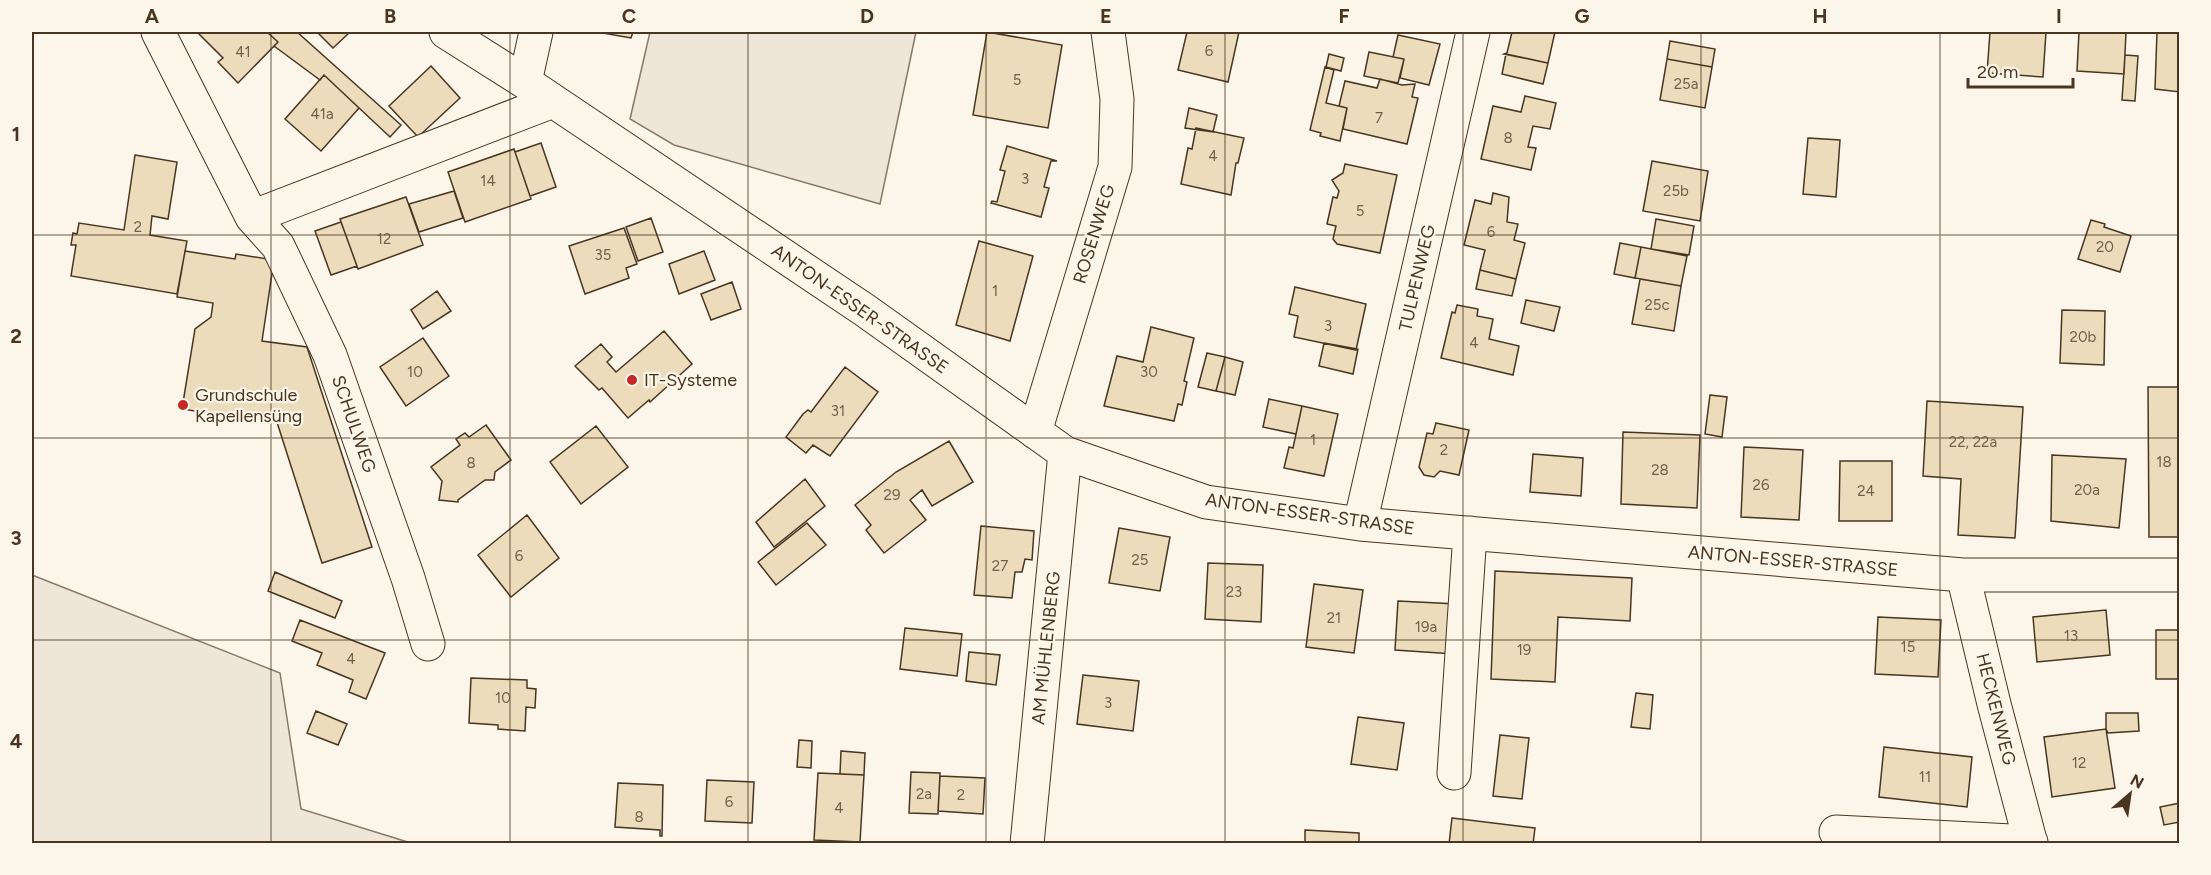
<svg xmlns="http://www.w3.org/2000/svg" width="2211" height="875" font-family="Figtree,sans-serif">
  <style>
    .green { fill: #ede6d9; stroke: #887966; stroke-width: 1.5 }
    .building { fill: #ecdcbc; stroke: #4a3520; stroke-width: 1.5 }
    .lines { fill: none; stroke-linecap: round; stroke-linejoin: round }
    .minor-casing { stroke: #4a3520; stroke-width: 35 }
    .minor { stroke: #fbf6e9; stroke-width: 33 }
    .grid { fill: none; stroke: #4a3520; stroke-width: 1.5; stroke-opacity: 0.55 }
    .poi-dot { fill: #c62828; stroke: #fbf6e9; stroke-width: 2 }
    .labels { text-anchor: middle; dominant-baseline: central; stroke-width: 4.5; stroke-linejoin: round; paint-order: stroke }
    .number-label { font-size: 15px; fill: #725f47 }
    .street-label { font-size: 18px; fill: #4a3520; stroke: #fbf6e9 }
    .poi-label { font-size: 18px; fill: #4a3520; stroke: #fbf6e9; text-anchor: start }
    .neatline { fill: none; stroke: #4a3520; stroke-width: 2 }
    .grid-label { font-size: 20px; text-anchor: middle; font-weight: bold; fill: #4a3520 }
  </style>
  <rect width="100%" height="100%" fill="#fbf6e9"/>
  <path class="green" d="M 650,32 L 916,32 L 880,204 L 674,145 L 630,119 Z
    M 32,575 L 280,673 L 301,809 L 411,843 L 32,843 Z"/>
  <path class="building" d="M 197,32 L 267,32 L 278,42 L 238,83 L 218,62 L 223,58 Z
    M 267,32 L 297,32 L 401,125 L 390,137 L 324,75 L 320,80 L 274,46 L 278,42 Z
    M 317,32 L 350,32 L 333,48 Z
    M 597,32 L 633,32 L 631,38 Z
    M 987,32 L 1062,45 L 1048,128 L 973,115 Z
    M 1187,32 L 1239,32 L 1228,82 L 1178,70 Z
    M 1512,32 L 1555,32 L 1548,63 L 1504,54 L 1507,53 Z
    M 1990,32 L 2046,32 L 2043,77 L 1987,73 Z
    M 2079,32 L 2126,32 L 2124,74 L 2077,71 Z
    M 2157,32 L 2180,33 L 2180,92 L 2155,89 Z
    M 1398,35 L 1440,44 L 1429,85 L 1400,78 L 1404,59 L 1393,57 Z
    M 1670,41 L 1715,49 L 1712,67 L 1667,59 Z
    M 1369,52 L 1404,59 L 1398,83 L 1364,76 Z
    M 1329,54 L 1344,58 L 1341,71 L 1326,67 Z
    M 1506,54 L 1548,63 L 1543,84 L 1502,74 Z
    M 2125,55 L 2138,56 L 2135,101 L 2122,100 Z
    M 1667,59 L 1712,67 L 1705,108 L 1660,100 Z
    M 431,66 L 460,98 L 418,137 L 389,106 Z
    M 1325,67 L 1334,70 L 1326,103 L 1347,108 L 1340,141 L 1320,136 L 1321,133 L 1310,130 Z
    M 324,75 L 359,108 L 321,151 L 285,119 Z
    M 1380,79 L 1402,85 L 1415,84 L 1412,97 L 1418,98 L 1407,144 L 1343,129 L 1347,108 L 1339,106 L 1345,81 L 1377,88 Z
    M 1525,96 L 1556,103 L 1550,129 L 1533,126 L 1528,147 L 1536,148 L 1531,170 L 1481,159 L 1493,106 L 1521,112 Z
    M 1189,108 L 1217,115 L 1213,132 L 1185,128 Z
    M 1196,128 L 1244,138 L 1238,163 L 1236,163 L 1231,195 L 1181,184 L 1188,148 L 1192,149 Z
    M 1808,138 L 1840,140 L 1836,197 L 1803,194 Z
    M 541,143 L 556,187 L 530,196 L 515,152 Z
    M 1007,146 L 1057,161 L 1051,161 L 1044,187 L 1049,188 L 1041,217 L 991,203 L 992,201 L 997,202 L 1005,171 L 1000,170 Z
    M 514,149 L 531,199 L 465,222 L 448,172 Z
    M 135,155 L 177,162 L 168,219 L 152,216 L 150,235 L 187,241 L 177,294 L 71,276 L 76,245 L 71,245 L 73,233 L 77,234 L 79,223 L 124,230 Z
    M 1652,161 L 1708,171 L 1700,221 L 1643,211 Z
    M 1345,164 L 1397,175 L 1380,253 L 1337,244 L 1333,239 L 1336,226 L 1327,224 L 1333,197 L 1337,198 L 1339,191 L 1332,180 L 1343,173 Z
    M 454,191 L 463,218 L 419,232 L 409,204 Z
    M 1493,193 L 1509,197 L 1507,222 L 1518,224 L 1514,240 L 1525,243 L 1516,279 L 1480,270 L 1485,250 L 1464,245 L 1475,200 L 1491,204 Z
    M 406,197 L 423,245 L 358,269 L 340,219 Z
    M 651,218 L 663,252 L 638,261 L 626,227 Z
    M 1656,219 L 1694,226 L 1689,255 L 1651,249 Z
    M 2091,220 L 2105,224 L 2104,227 L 2131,236 L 2120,272 L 2078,259 Z
    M 341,222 L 357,266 L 331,275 L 315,231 Z
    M 624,228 L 637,264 L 626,268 L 629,278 L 585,294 L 569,246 Z
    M 979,241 L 1033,256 L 1010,341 L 956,325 Z
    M 1620,243 L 1641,247 L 1635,278 L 1614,274 Z
    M 1641,247 L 1687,256 L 1681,286 L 1635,278 Z
    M 185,251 L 235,259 L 236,254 L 274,260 L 262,341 L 307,347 L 372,547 L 322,563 L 275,416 L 250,413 L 250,420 L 182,409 L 195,329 L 211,317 L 213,303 L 177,297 Z
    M 704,251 L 715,280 L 679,294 L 669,264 Z
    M 1480,270 L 1516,279 L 1512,296 L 1476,289 Z
    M 1640,279 L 1681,286 L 1674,331 L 1632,324 Z
    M 732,282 L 741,309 L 711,320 L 701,294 Z
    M 1295,287 L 1366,304 L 1356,350 L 1294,337 L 1298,316 L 1289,314 Z
    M 437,291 L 451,311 L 423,329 L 411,310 Z
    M 1526,300 L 1560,307 L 1554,331 L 1521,323 Z
    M 1457,305 L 1478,309 L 1477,316 L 1493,319 L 1489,339 L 1519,346 L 1513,375 L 1441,358 L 1452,312 L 1455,313 Z
    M 2062,310 L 2105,311 L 2104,365 L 2060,363 Z
    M 1151,327 L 1194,338 L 1184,381 L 1187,382 L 1182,405 L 1178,404 L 1174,421 L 1104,406 L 1117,356 L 1143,362 Z
    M 664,331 L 692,364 L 650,402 L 649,400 L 628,418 L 602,388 L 599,390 L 575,366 L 601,344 L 612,357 L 607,362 L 616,372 Z
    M 423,338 L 449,376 L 406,406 L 380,367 Z
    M 1324,343 L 1358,349 L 1353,374 L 1319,366 Z
    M 1207,353 L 1225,357 L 1216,391 L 1198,387 Z
    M 1225,357 L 1243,362 L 1235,395 L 1216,391 Z
    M 845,367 L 878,392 L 830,456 L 813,445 L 806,453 L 786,437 L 803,414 L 808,410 L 811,412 Z
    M 2148,387 L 2180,387 L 2180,537 L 2149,537 Z
    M 1710,395 L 1727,397 L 1722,437 L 1705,434 Z
    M 1269,399 L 1302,406 L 1296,434 L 1263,427 Z
    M 1927,401 L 2023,407 L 2015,538 L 1958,535 L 1961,479 L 1923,476 Z
    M 1302,406 L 1338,414 L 1324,476 L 1284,468 L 1289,447 L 1293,448 Z
    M 1436,423 L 1469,430 L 1459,475 L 1440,471 L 1434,477 L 1424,475 L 1419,467 L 1427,433 L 1433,434 Z
    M 486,425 L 511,460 L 495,472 L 494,480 L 485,480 L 458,500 L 458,502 L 439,500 L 442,481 L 431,467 L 460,445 L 456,439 L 465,433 L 469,437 Z
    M 596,426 L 628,467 L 581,504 L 550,462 Z
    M 1623,432 L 1700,435 L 1697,508 L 1621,504 Z
    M 949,441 L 973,482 L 932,506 L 922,490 L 910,500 L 926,520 L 884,553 L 866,530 L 871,525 L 855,505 L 896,472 Z
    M 1744,447 L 1803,450 L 1799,520 L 1741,517 Z
    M 1533,454 L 1583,458 L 1581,496 L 1530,492 Z
    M 2052,455 L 2126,459 L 2119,528 L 2051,521 Z
    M 1840,461 L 1892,461 L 1892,521 L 1839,521 Z
    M 805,479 L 825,506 L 774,547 L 756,522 Z
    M 527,515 L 559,558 L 511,597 L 478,555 Z
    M 807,523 L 826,545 L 776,585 L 758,562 Z
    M 981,526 L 1034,531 L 1032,560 L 1025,559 L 1022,572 L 1015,572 L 1012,598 L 974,595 Z
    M 1119,528 L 1170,537 L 1160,591 L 1109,583 Z
    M 1208,563 L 1263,565 L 1261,622 L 1205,619 Z
    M 1495,571 L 1632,578 L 1630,621 L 1558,617 L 1555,682 L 1491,679 Z
    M 275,572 L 342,601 L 335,618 L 268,591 Z
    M 1314,584 L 1363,590 L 1354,653 L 1306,647 Z
    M 1398,601 L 1457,604 L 1454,654 L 1395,650 Z
    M 2106,610 L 2110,655 L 2037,662 L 2033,617 Z
    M 1878,617 L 1941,620 L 1938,677 L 1875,674 Z
    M 300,620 L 385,653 L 366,699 L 349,692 L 353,680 L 317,665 L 322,653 L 292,641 Z
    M 905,628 L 962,634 L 957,676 L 900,669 Z
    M 2156,630 L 2180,630 L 2180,679 L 2156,679 Z
    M 969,652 L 1000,655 L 996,685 L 966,681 Z
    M 1083,675 L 1139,681 L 1133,731 L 1077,724 Z
    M 471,678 L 527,680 L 527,688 L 536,689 L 535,708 L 526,707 L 525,731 L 498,729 L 498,725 L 469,723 Z
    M 1636,693 L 1653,695 L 1650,729 L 1631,727 Z
    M 316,711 L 347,724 L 338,745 L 307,733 Z
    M 2106,713 L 2138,713 L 2139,731 L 2108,733 L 2106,729 Z
    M 1358,717 L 1404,723 L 1397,770 L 1351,764 Z
    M 2106,729 L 2115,788 L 2052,797 L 2044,737 Z
    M 1500,735 L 1529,738 L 1522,799 L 1493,796 Z
    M 799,740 L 812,741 L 811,768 L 797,767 Z
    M 1884,747 L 1972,757 L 1967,807 L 1879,797 Z
    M 841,751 L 865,753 L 864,775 L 840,774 Z
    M 911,772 L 940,773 L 938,814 L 909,813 Z
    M 818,773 L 864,775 L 860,842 L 814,840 Z
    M 940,776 L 985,778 L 983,814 L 938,811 Z
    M 707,780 L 754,782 L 752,823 L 705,821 Z
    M 618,783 L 663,785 L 662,836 L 660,836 L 660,830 L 615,827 Z
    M 2180,803 L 2180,822 L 2164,825 L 2160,807 Z
    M 1452,818 L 1535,828 L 1533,844 L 1449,844 Z
    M 1305,830 L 1359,833 L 1359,844 L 1305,844 Z"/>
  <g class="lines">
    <g class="minor-casing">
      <path id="minor" d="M 158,32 L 252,217 L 278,246 L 330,355 L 408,578 L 428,644
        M 446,32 L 525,82 L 866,311 L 1065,453 L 1206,502 L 1360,524 L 1963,575 L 2180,575
        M 525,82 L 536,32
        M 252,217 L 553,101
        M 1035,432 L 1115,167 L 1117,99 L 1108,32
        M 1360,524 L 1473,32
        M 1963,575 L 1994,704 L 2031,844
        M 1454,773 L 1470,533
        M 1836,832 L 2031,842
        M 1027,844 L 1065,453"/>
    </g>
    <use href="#minor" class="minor"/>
  </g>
  <path class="grid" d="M 271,32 L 271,844M 510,32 L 510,844M 748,32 L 748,844M 986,32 L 986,844M 1225,32 L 1225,844M 1463,32 L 1463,844M 1701,32 L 1701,844M 1940,32 L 1940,844M 32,235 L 2180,235M 32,438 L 2180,438M 32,640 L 2180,640"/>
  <g class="poi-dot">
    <circle cx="632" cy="380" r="6"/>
    <circle cx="183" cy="405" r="6"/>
  </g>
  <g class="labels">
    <g class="number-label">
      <text x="1209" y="51">6</text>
      <text x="243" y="52">41</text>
      <text x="1017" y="80">5</text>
      <text x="1686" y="84">25a</text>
      <text x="322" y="114">41a</text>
      <text x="1379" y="118">7</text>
      <text x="1508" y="138">8</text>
      <text x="1213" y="156">4</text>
      <text x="1025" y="179">3</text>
      <text x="488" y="181">14</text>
      <text x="1676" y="191">25b</text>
      <text x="1360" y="211">5</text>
      <text x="138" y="227">2</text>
      <text x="1491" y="232">6</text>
      <text x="384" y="239">12</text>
      <text x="2105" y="247">20</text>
      <text x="603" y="255">35</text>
      <text x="995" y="291">1</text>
      <text x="1657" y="305">25c</text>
      <text x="1328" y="326">3</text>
      <text x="2083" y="337">20b</text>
      <text x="1474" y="343">4</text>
      <text x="415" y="372">10</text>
      <text x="1149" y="372">30</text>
      <text x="838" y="411">31</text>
      <text x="1313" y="440">1</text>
      <text x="1973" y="442">22, 22a</text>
      <text x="1444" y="450">2</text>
      <text x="2164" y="462">18</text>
      <text x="471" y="463">8</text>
      <text x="1660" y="470">28</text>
      <text x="1761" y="485">26</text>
      <text x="2087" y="490">20a</text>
      <text x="1866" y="491">24</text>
      <text x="892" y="495">29</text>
      <text x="519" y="556">6</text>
      <text x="1140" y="560">25</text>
      <text x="1000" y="566">27</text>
      <text x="1234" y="592">23</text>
      <text x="1334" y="618">21</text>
      <text x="1426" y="627">19a</text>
      <text x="2071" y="636">13</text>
      <text x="1908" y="647">15</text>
      <text x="1524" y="650">19</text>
      <text x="351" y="659">4</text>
      <text x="503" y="698">10</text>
      <text x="1108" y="703">3</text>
      <text x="2079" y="763">12</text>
      <text x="1925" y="777">11</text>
      <text x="924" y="794">2a</text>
      <text x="961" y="795">2</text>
      <text x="729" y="802">6</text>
      <text x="839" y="808">4</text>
      <text x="639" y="817">8</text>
    </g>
    <g class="street-label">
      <text transform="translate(1094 234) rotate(-73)">ROSENWEG</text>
      <text transform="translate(1417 278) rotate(-77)">TULPENWEG</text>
      <text transform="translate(860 309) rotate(35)">ANTON-ESSER-STRASSE</text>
      <text transform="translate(354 424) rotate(71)">SCHULWEG</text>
      <text transform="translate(1310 514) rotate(8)">ANTON-ESSER-STRASSE</text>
      <text transform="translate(1793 561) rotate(5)">ANTON-ESSER-STRASSE</text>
      <text transform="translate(1046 648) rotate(-84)">AM MÜHLENBERG</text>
      <text transform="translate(1996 709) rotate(76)">HECKENWEG</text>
    </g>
    <g class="poi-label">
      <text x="644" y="380">IT-Systeme</text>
      <text x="195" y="395">Grundschule<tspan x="195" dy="21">Kapellensüng</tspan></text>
    </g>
  </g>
  <rect width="2211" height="875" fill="none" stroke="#fbf6e9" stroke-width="66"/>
  <g transform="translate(2130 794) rotate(29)" stroke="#fbf6e9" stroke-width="4.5" paint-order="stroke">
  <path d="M0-4.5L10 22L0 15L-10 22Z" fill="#4a3520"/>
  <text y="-9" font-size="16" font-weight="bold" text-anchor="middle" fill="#4a3520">N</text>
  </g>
  <path d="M1968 78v9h105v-9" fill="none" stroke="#4a3520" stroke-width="3"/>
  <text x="1977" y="78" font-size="18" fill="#4a3520" stroke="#fbf6e9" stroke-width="4.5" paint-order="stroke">20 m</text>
  <rect x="33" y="33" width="2145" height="809" class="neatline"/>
  <g class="grid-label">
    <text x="152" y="23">A</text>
    <text x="390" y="23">B</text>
    <text x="629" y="23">C</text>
    <text x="867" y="23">D</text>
    <text x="1106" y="23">E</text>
    <text x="1344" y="23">F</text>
    <text x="1582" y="23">G</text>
    <text x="1820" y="23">H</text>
    <text x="2059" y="23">I</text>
    <text x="16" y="141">1</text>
    <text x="16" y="343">2</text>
    <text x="16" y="545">3</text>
    <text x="16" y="748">4</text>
  </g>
</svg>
